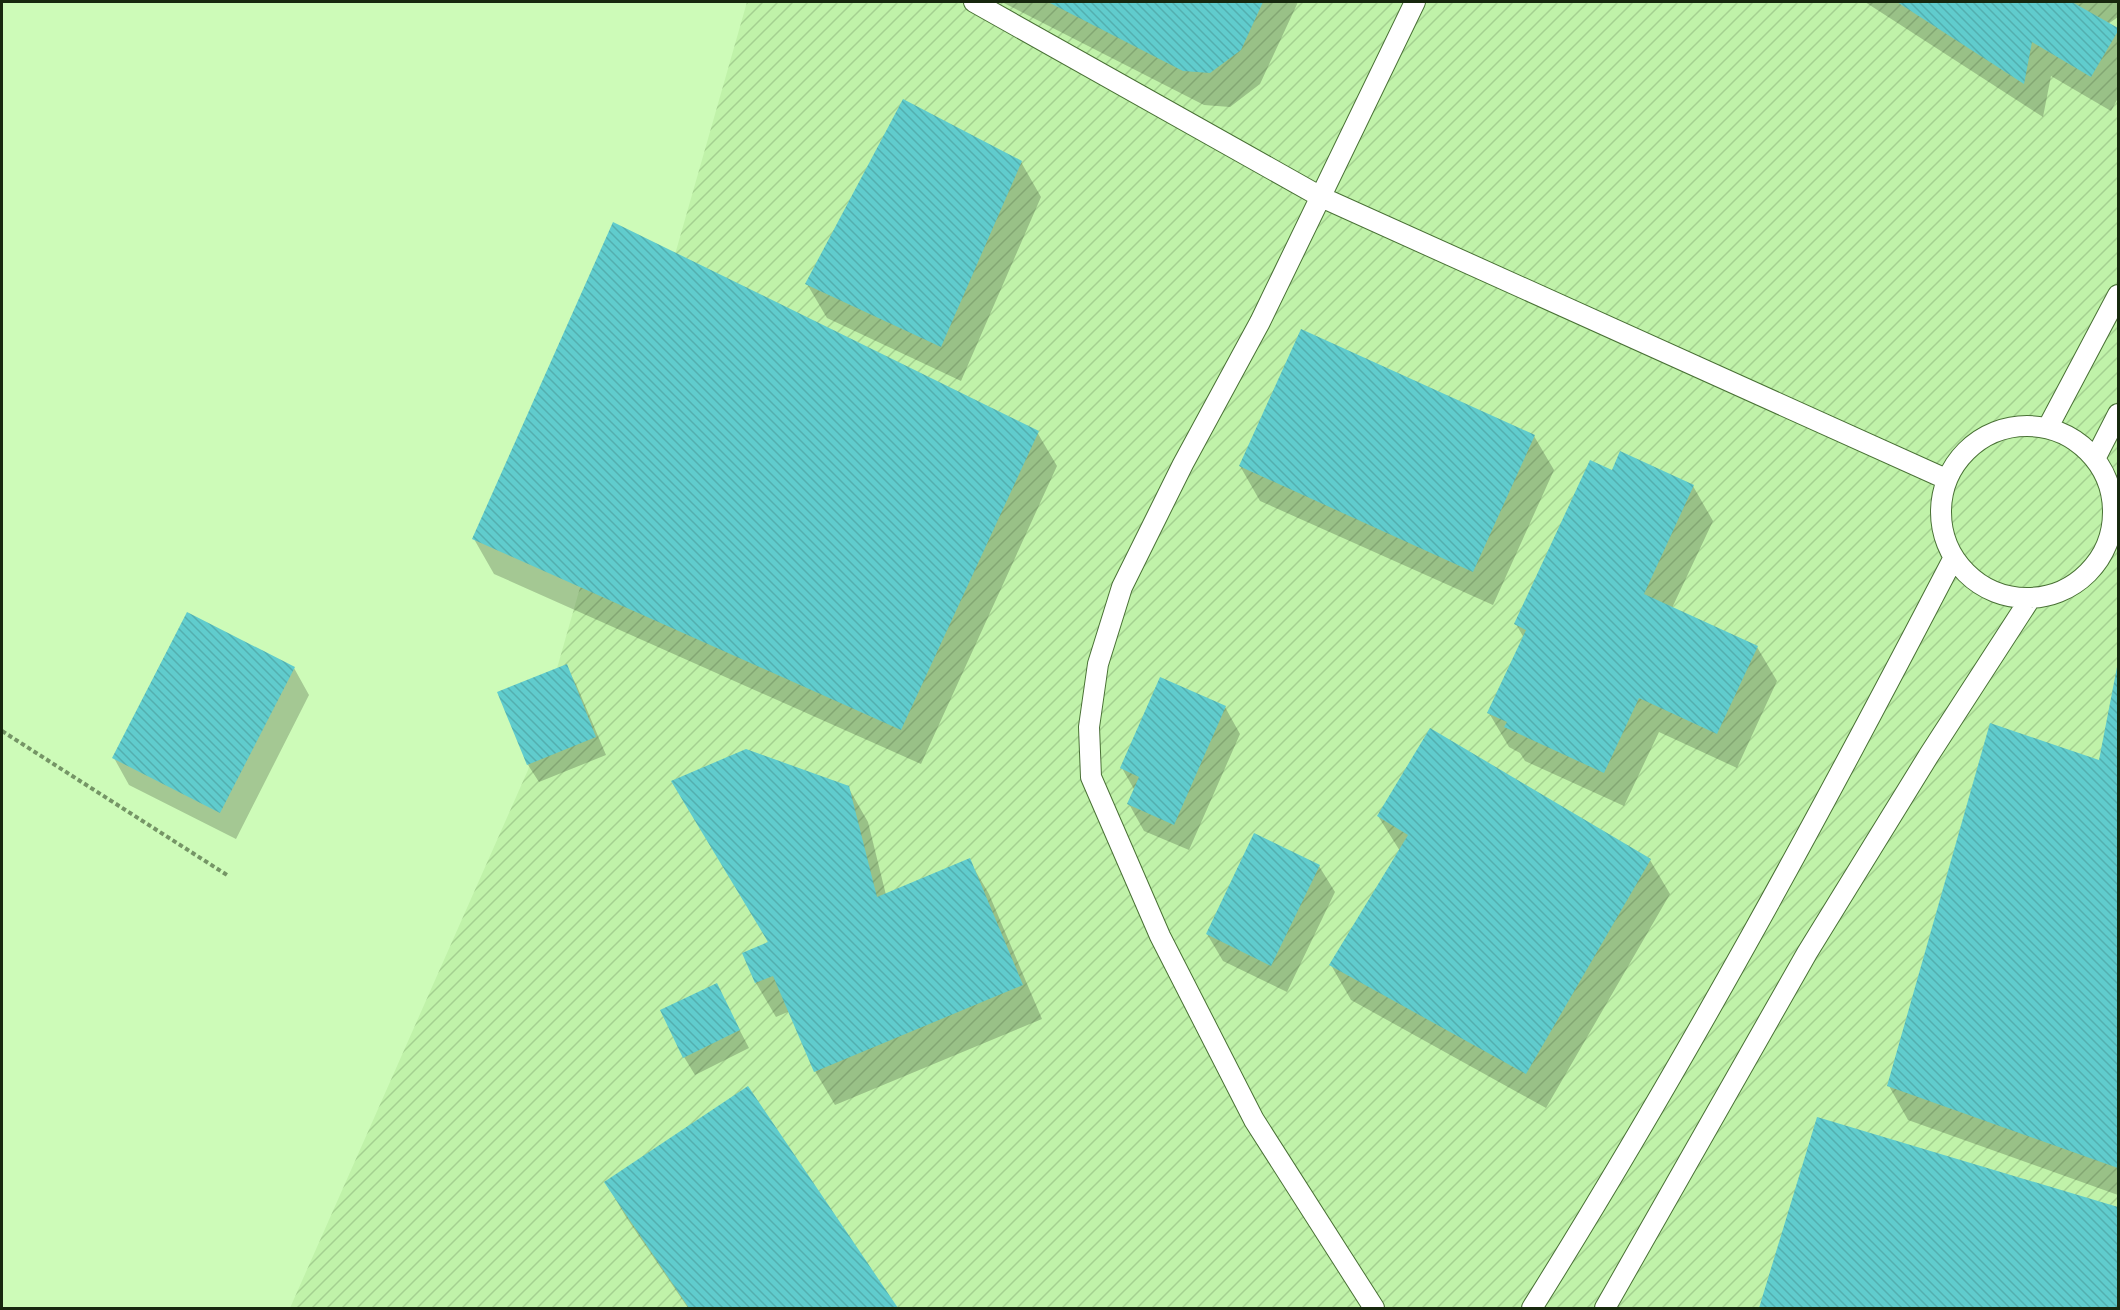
<svg xmlns="http://www.w3.org/2000/svg" width="2120" height="1310" font-family="'Varela Round',sans-serif">
  <style>
    .industrial { fill: url(#industrial-furrows) }
    .shadow { fill: #0003 }
    .building { fill: url(#building-back-hatch) }
    .lines { fill: none; stroke-linecap: round; stroke-linejoin: round }
    .lane-casing { stroke: #497135; stroke-width: 22 }
    .path { stroke: #759566; stroke-width: 4; stroke-dasharray: 4.5 3; stroke-linecap: butt }
    .lane { stroke: #fff; stroke-width: 20 }
  </style>
  <defs>
    <pattern id="industrial-furrows" width="10" height="10" patternUnits="userSpaceOnUse" patternTransform="scale(1.5)"><rect width="10" height="10" fill="#c0f2a9"/><path d="M-1 1l2-2M0 10L10 0M9 11l2-2" fill="none" stroke="#a4d090"/></pattern>
    <pattern id="building-back-hatch" width="6" height="6" patternUnits="userSpaceOnUse" patternTransform="scale(1.5)"><rect width="6" height="6" fill="#60cccd"/><path d="M-1 5l2 2M0 0l6 6M5-1l2 2" fill="none" stroke="#53afaf"/></pattern>
  </defs>
  <rect width="100%" height="100%" fill="#cdfbb8"/>
  <path class="industrial" d="M 747,2 L 2118,2 L 2118,1308 L 290,1308 L 528,770 Z"/>
  <path class="shadow" d="M 1002,2 L 1298,2 L 1260,84 L 1230,107 L 1204,105 Z
    M 1865,2 L 2118,2 L 2118,17 L 2108,24 L 2118,30 L 2118,98 L 2111,111 L 2051,76 L 2043,117 Z
    M 1021,162 L 1041,197 L 961,381 L 827,318 L 807,284 Z
    M 1037,432 L 1057,466 L 921,764 L 494,574 L 474,539 Z
    M 1534,436 L 1554,470 L 1493,605 L 1260,501 L 1240,466 Z
    M 1612,472 L 1693,486 L 1713,521 L 1672,608 L 1757,647 L 1777,681 L 1737,768 L 1659,732 L 1624,806 L 1525,761 L 1520,753 L 1509,747 L 1489,713 L 1524,638 L 1516,624 Z
    M 566,666 L 576,684 L 606,755 L 539,782 L 528,765 L 499,693 Z
    M 294,668 L 309,695 L 236,839 L 129,785 L 114,758 Z
    M 2118,669 L 2118,1195 L 1908,1120 L 1889,1086 L 2100,762 Z
    M 1225,707 L 1240,734 L 1189,850 L 1144,831 L 1129,804 L 1135,791 L 1122,768 Z
    M 848,787 L 868,822 L 886,895 L 969,860 L 989,894 L 1042,1019 L 835,1105 L 815,1071 L 790,1011 L 776,1017 L 756,983 L 744,954 L 769,943 Z
    M 1378,816 L 1650,860 L 1670,894 L 1546,1108 L 1351,1000 L 1331,965 L 1400,851 Z
    M 1319,866 L 1335,892 L 1287,992 L 1223,961 L 1207,934 Z
    M 716,985 L 749,1048 L 695,1075 L 684,1057 Z
    M 747,1088 L 896,1308 L 688,1308 L 626,1217 L 606,1183 Z
    M 1818,1119 L 2118,1209 L 2118,1308 L 1761,1308 Z"/>
  <path class="building" d="M 1048,2 L 1263,2 L 1241,50 L 1210,73 L 1183,71 Z
    M 1897,2 L 2072,2 L 2118,28 L 2118,31 L 2091,77 L 2032,42 L 2024,84 Z
    M 903,99 L 1022,161 L 941,347 L 805,284 Z
    M 613,222 L 1039,431 L 901,730 L 472,539 Z
    M 1301,329 L 1535,435 L 1473,572 L 1239,466 Z
    M 1620,451 L 1694,485 L 1644,594 L 1758,646 L 1717,734 L 1639,698 L 1604,773 L 1504,727 L 1507,722 L 1487,713 L 1526,630 L 1514,624 L 1590,460 L 1612,470 Z
    M 187,612 L 295,667 L 220,813 L 112,758 Z
    M 567,664 L 596,737 L 527,765 L 497,692 Z
    M 2117,667 L 2118,667 L 2118,1168 L 1887,1086 L 1990,723 L 2099,760 Z
    M 1160,677 L 1226,706 L 1174,825 L 1127,804 L 1139,777 L 1120,768 Z
    M 1430,728 L 1651,859 L 1526,1074 L 1329,965 L 1408,835 L 1377,816 Z
    M 746,749 L 849,786 L 877,897 L 970,858 L 1023,985 L 814,1072 L 773,976 L 755,983 L 742,953 L 768,942 L 671,781 Z
    M 1254,833 L 1320,865 L 1271,966 L 1206,934 Z
    M 717,983 L 740,1030 L 683,1058 L 660,1010 Z
    M 748,1086 L 898,1308 L 689,1308 L 604,1182 Z
    M 1817,1117 L 2118,1207 L 2118,1308 L 1759,1308 Z"/>
  <g class="lines">
    <g class="lane-casing">
      <path id="lane" d="M 974,2 L 1321,197 L 1946,479
        M1941 512a86 86 0 1 1 172 0a86 86 0 1 1-172 0Z
        M 2048,427 L 2118,295
        M 2096,457 L 2118,414
        M 1374,1308 L 1254,1120 L 1160,936 L 1091,777 L 1089,727 L 1098,664 L 1122,587 L 1183,464 L 1260,322 L 1415,2
        M 1532,1308 C 1684,1065 1821,813 1953,559
        M 1605,1308 L 1807,953 L 1929,755 L 2030,599"/>
    </g>
    <path class="path" d="M 2,731 L 227,875"/>
    <use href="#lane" class="lane"/>
  </g>
  <rect width="2120" height="1310" fill="none" stroke="#17270e" stroke-width="6"/>
</svg>
